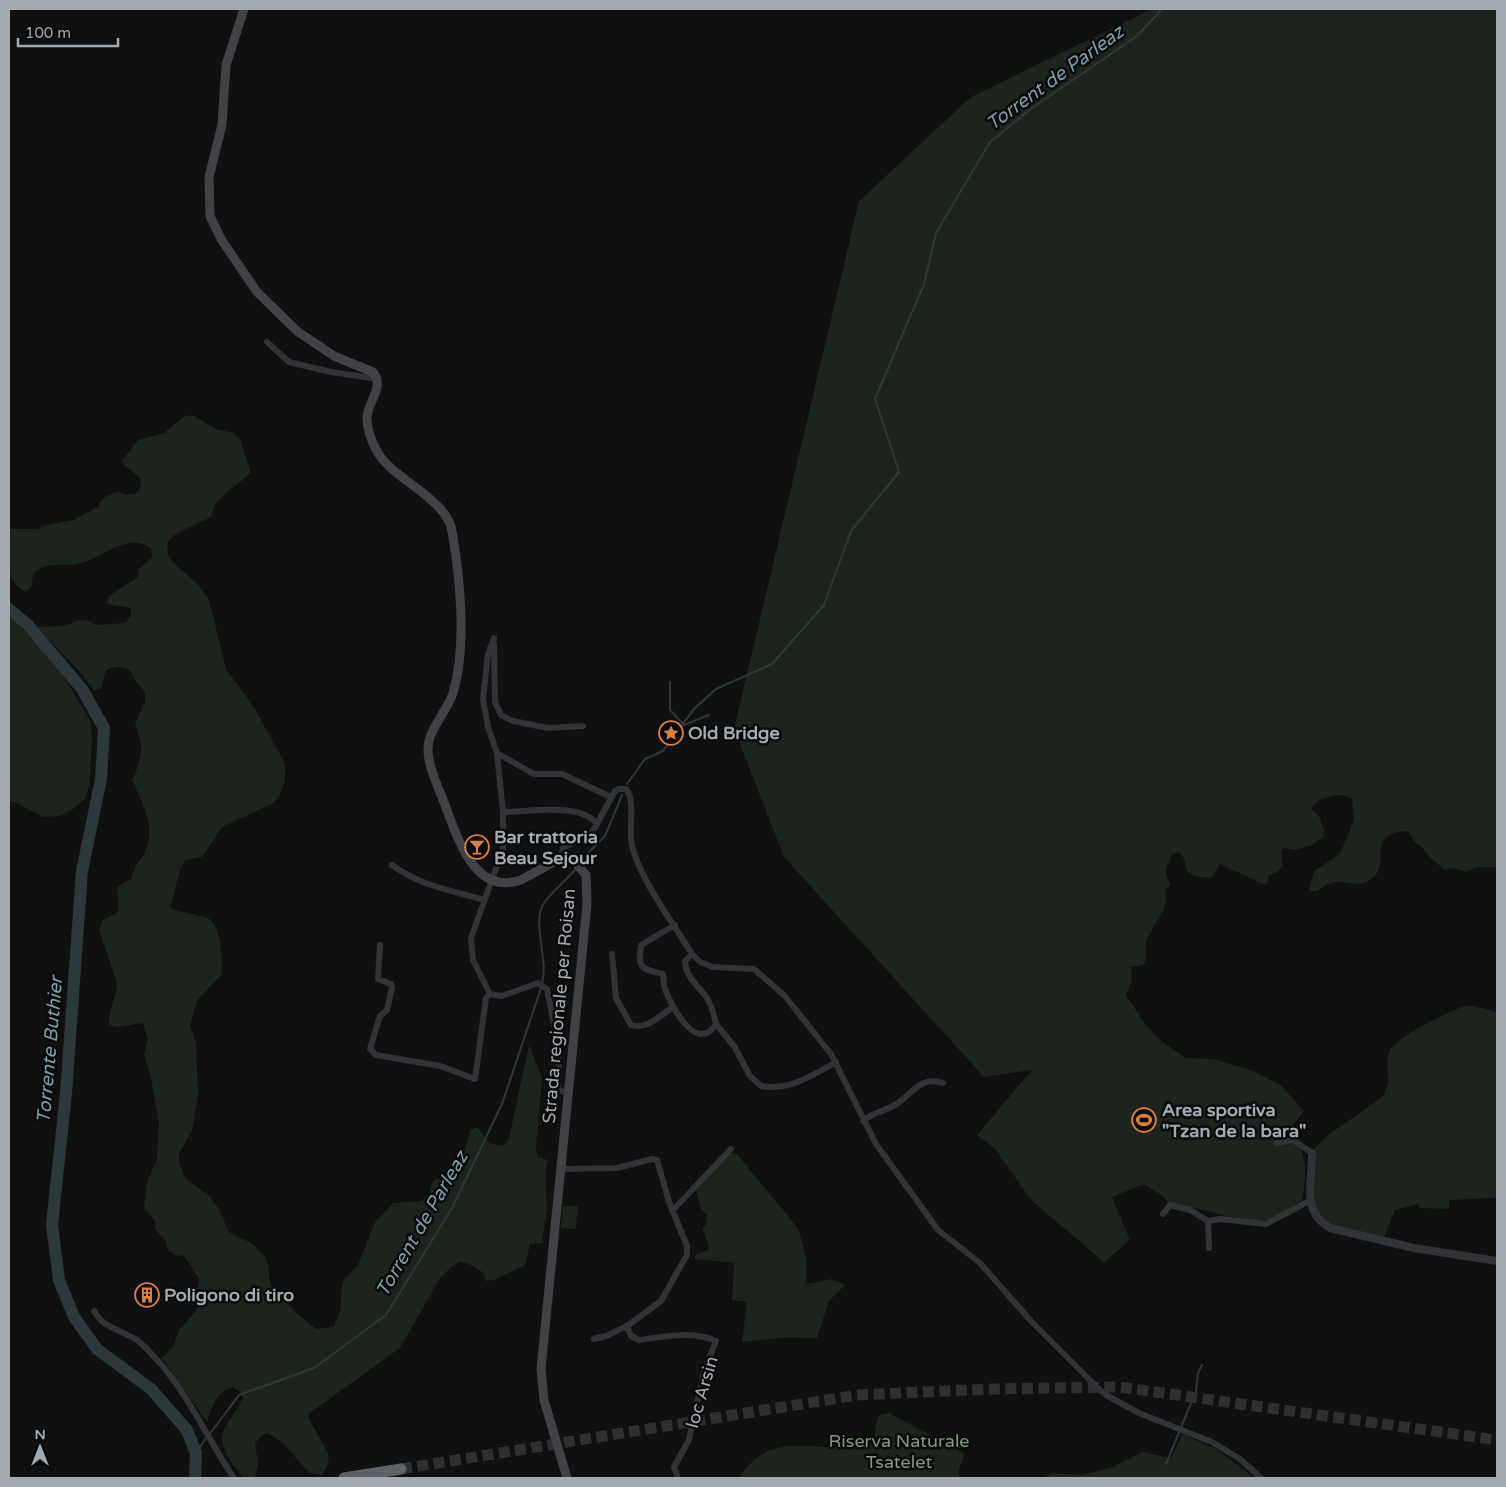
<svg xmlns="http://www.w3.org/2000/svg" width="1506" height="1487" font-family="'Varela Round',sans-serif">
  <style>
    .green { fill: #1d231d }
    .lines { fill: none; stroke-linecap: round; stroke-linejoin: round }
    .stream { stroke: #2d383a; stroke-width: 2 }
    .river { stroke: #2d383a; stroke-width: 12 }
    .motorway-tunnel { stroke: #2d2f31; stroke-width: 11; stroke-dasharray: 11 5.5; stroke-linecap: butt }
    .minor { stroke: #323336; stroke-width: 6 }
    .tertiary { stroke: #323336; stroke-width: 8 }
    .secondary { stroke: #404245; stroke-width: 9 }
    .motorway { stroke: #5e6266; stroke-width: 11 }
    .labels { text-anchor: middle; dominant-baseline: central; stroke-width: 5; stroke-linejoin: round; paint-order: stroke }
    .poi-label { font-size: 18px; font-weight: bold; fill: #a3aab0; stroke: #0b0b0c; text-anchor: start }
    .street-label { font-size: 18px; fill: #a3aab0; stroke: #0b0b0c }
    .park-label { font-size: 18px; fill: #81997c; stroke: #0b0b0c }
    .water-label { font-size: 19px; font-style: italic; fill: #7e9ea8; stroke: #0b0b0c }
  </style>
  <rect width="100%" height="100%" fill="#101011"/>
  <path class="green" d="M 1152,9 L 1497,9 L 1497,867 L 1477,867 L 1465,872 L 1454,868 L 1445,870 L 1429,857 L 1421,846 L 1414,842 L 1408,831 C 1362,834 1394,864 1371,879 C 1351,893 1343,870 1317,891 L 1309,891 L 1314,871 L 1340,854 L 1354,820 L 1352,799 C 1341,791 1319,797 1311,808 L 1320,818 L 1324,830 L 1323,837 L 1312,845 L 1296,850 L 1283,848 L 1281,852 L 1283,865 L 1277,872 L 1269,875 L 1267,883 L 1263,884 L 1220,864 L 1211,878 C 1174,875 1194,867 1179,852 L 1172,855 L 1165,871 L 1170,884 L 1165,891 L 1166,900 L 1164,908 L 1146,941 L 1146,962 L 1143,965 L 1131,967 L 1132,981 L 1126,995 L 1143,1021 L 1161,1041 L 1186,1058 L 1214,1059 L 1253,1071 L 1281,1085 L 1304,1111 L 1291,1128 C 1307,1160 1308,1165 1302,1200 C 1292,1206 1279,1217 1268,1220 C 1250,1225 1190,1205 1168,1203 L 1163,1196 L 1144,1184 L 1112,1197 L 1130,1240 L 1104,1262 L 1032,1201 L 995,1149 L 977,1135 L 1032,1070 L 984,1077 L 784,857 L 734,729 L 859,201 L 971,97 Z
    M 192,415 L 216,429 L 234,433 L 240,439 L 251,473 C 237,486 213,497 211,517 L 173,535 L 168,542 L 167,552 L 171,560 L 198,585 L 209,599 L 226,669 L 253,706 L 285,763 L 285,781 L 278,798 L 272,804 L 222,827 L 202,857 L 185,860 C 176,874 176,893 170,908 C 177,911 206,917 208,918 C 222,927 222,959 222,974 L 198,999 L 190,1025 L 196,1043 L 198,1095 L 192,1130 L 179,1154 L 179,1163 L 186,1179 L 208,1195 L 218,1207 L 229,1232 L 253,1244 L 265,1257 L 268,1265 L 270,1283 L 295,1312 L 316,1329 L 334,1327 L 340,1311 L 342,1285 L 346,1277 L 358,1265 L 375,1222 L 393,1203 L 421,1201 L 428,1196 L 434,1180 L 451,1177 L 459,1171 L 470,1130 L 478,1127 C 486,1139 489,1147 505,1145 L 509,1138 L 529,1045 L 542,1078 L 536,1149 L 538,1157 L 548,1160 L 545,1173 L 547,1209 L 542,1243 L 530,1244 L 525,1265 L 494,1280 L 486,1281 L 484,1273 L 469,1264 L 460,1262 L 452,1266 L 440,1278 L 400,1348 L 311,1412 L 308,1417 L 329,1455 L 328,1464 L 322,1475 L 309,1473 L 282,1442 L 267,1433 L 260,1437 L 255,1444 L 258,1462 L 255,1478 L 244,1478 C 235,1467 218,1449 223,1433 C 225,1425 239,1407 243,1399 L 240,1392 L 233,1387 C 217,1390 211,1409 207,1422 L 164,1361 L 161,1359 L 173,1347 L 179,1330 L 197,1310 L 199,1278 L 184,1256 L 175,1255 L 168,1250 L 166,1242 L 155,1229 L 155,1221 L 144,1208 L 147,1182 L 157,1159 L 159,1124 L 150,1072 L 144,1055 L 148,1039 L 143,1023 L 118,1027 L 109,1025 C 108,1009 117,998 117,983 L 99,930 L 102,921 L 118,912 L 119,904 L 117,887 L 132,878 C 133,867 139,863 144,854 C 157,827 143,805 132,780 C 143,757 144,747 135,724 L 145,701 L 145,692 L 134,679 L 131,671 C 122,665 116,666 106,670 L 101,688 L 94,691 L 82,674 L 37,627 L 64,626 L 80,620 L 89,621 L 97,625 L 125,623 L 131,616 L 131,608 L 107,604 L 109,596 L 138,577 L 139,569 L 152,557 L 151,548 C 126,531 101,560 77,564 C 65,567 49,562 39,569 C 33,572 32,579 32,586 L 26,592 C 2,580 9,552 9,529 L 38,529 L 46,525 L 73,520 L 98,507 L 103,498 L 111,494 L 119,492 L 127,495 L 136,494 L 141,486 L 140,478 L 121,462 L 138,440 L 164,433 L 183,417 Z
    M 9,614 L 58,667 L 90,720 L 92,736 L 90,784 L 85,799 L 73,809 L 59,816 L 43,817 L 17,803 L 9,801 Z
    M 1465,1006 L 1473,1006 L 1497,1012 L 1497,1198 L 1449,1200 L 1449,1209 L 1419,1208 L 1418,1204 L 1395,1210 L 1384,1237 L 1332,1225 L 1316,1210 L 1314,1199 L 1315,1148 L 1327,1136 L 1382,1097 C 1394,1079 1383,1068 1389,1052 C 1395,1037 1450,1011 1465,1006 Z
    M 736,1153 L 797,1227 C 805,1246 808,1264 806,1284 L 832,1279 L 845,1285 L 829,1301 L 817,1338 L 788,1337 L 742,1342 L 747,1302 L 732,1300 L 734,1263 L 695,1259 L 695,1255 L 710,1249 L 702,1228 L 706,1226 L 707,1215 L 700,1208 L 696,1190 L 729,1154 Z
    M 563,1206 L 578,1206 L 576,1229 L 561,1228 Z
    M 889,1413 L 962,1452 L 964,1456 L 958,1472 L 960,1478 L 739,1478 C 771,1425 822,1456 869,1445 L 874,1439 L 877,1418 L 882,1414 Z
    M 1183,1434 L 1216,1449 L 1255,1478 L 1043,1478 L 1052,1473 L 1082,1475 L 1111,1468 L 1143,1452 L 1171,1458 Z"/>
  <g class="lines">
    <path class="stream" d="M 670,682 L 670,710 L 684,725 L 709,715
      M 627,784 L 645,759 L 663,751 L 694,709 L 716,689 L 772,664 L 824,605 L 851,531 L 899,472 L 875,399 L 924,284 L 936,233 L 990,142 L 1032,108 L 1137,36 L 1162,9
      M 580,861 L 605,836 L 622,795
      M 542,983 C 549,961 531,922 544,903 C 553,891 566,880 576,869
      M 209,1435 L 239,1395 L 314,1368 L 386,1315 L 452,1208 L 502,1104 L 541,988
      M 196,1453 L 206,1438
      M 1166,1464 L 1196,1391 L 1198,1373 L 1202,1365"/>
    <path class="river" d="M 9,609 L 28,625 L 82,689 L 104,728 L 101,779 L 82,871 L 66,1093 L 52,1225 L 59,1280 L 74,1317 L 97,1349 L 151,1389 L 187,1430 L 196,1453 L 195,1478"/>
    <path class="motorway-tunnel" d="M 401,1469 L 857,1395 L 992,1389 L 1120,1387 L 1497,1440"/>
    <path class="minor" d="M 267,342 L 289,362 L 331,372 L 378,379
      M 494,638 L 488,654 L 483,699 L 488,727 L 497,753 L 503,812 L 503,849 L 471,938 L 473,960 L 490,994 L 502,996 L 538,983 L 547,989 L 559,1050 L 558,1090 L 567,1093
      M 494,644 L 495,702 L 501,715 L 513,721 L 548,728 L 583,726
      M 497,753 L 534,774 L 562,774 L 611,797
      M 503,812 C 529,812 580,802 597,824 C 590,839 576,840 563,848 L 561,858
      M 597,824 L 615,791 L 619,789 L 626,789 C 636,800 628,831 632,846 C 642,883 672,921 692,954 L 700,962 L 713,967 L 754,969 L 784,995 L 831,1054 L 876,1144 L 938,1230 L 980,1263 L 1031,1321 L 1099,1389 L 1106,1395 L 1139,1413 L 1212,1442 L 1240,1459 L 1261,1478
      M 392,865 C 421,886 450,890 484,900
      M 675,925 L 641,945 C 638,970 640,968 663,974 C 664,979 663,984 665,989 C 671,1006 697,1055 716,1024 C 714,1016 712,1006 707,998 C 698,985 686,978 685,961 L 692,954
      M 380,945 L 378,979 L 391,984 L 392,987 L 387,1010 L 380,1016 L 370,1049 L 376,1055 L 440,1066 L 475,1079 L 486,998 L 490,994
      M 612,954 L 616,998 L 631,1025 C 647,1030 661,1015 673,1007
      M 716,1024 L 734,1046 L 750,1076 L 761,1086 C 790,1091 811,1076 836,1062
      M 863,1121 C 875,1111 887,1111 898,1103 C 914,1091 922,1076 943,1083
      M 1277,1143 L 1293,1140 L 1312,1153
      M 561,1169 L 617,1168 L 652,1159 L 657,1160 L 669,1202 L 687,1246 L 687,1255 L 661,1301 L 627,1326 L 606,1336 L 594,1339
      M 672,1211 L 731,1149
      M 1163,1214 L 1170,1205 L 1190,1210 L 1208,1221 L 1221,1219 L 1266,1224 L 1309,1201
      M 1208,1221 L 1209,1248
      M 94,1311 C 103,1328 121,1330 137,1340 C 145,1346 152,1355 159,1362 C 190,1397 208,1440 234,1478
      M 627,1326 L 631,1336 L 639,1340 C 665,1337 692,1330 716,1341 L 704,1372 L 689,1440 L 674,1467 L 678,1478"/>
    <path class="tertiary" d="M 1312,1153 C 1313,1182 1300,1210 1330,1228 L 1414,1248 L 1497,1261"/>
    <path class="secondary" d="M 244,9 L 226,65 L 222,125 L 209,177 L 210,216 L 221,239 L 257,292 L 297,331 L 334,356 L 373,372 C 385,386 368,402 367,417 C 367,430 372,443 378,453 C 394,480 447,499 452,531 C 460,579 467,646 453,693 C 447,712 427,730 428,751 C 429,770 439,788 445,805 C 458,838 474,896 521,880 L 561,858 L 574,861 L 586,875 L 587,904 L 541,1369 L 544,1400 L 567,1478"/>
    <path class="motorway" d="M 344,1478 L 401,1469"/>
  </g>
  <defs>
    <g id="sight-ring" transform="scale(1.25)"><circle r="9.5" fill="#0b0b0c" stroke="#d98240" stroke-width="1.5"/><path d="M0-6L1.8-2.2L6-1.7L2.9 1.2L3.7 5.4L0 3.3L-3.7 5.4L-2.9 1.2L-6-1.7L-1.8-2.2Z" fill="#d98240"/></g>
    <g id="bar-ring" transform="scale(1.25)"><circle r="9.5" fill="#0b0b0c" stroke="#d98240" stroke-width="1.5"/><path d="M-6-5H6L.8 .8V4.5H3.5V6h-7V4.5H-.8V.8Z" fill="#d98240"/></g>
    <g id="stadium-ring" transform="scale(1.25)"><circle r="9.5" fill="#0b0b0c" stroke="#d98240" stroke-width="1.5"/><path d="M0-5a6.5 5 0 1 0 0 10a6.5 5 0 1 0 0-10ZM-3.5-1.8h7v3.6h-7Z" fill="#d98240"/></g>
    <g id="building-ring" transform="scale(1.25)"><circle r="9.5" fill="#0b0b0c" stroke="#d98240" stroke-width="1.5"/><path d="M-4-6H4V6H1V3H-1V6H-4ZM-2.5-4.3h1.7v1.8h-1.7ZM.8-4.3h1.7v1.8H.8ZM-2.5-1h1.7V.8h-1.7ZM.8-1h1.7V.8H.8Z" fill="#d98240"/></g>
  </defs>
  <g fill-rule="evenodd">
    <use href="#sight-ring" x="671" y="733"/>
    <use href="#bar-ring" x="477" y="847"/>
    <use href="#stadium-ring" x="1144" y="1120"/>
    <use href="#building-ring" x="147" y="1295"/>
  </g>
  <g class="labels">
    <g class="poi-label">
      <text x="688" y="733">Old Bridge</text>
      <text x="494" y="837">Bar trattoria<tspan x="494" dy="21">Beau Sejour</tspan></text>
      <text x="1162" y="1110">Area sportiva<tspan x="1162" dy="21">"Tzan de la bara"</tspan></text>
      <text x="164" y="1295">Poligono di tiro</text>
    </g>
    <g class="street-label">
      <text transform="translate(559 1006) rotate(-85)">Strada regionale per Roisan</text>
      <text transform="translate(702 1392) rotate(-74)">loc Arsin</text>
    </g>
    <g class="park-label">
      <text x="899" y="1441">Riserva Naturale<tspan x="899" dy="21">Tsatelet</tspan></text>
    </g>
    <g class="water-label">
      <text transform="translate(1055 78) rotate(-36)">Torrent de Parleaz</text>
      <text transform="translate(50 1050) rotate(-85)">Torrente Buthier</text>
      <text transform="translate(422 1224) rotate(-60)">Torrent de Parleaz</text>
    </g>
  </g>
  <rect width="1506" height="1487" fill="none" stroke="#a3aab0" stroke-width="20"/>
  <g transform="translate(40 1447)" stroke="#0b0b0c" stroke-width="4" paint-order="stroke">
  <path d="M0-4L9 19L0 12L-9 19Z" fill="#a3aab0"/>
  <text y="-8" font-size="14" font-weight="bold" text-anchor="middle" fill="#a3aab0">N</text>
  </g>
  <path d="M18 38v8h100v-8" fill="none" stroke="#a3aab0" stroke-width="2.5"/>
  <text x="25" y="38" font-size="15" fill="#a3aab0" stroke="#0b0b0c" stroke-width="4" paint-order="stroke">100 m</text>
</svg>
